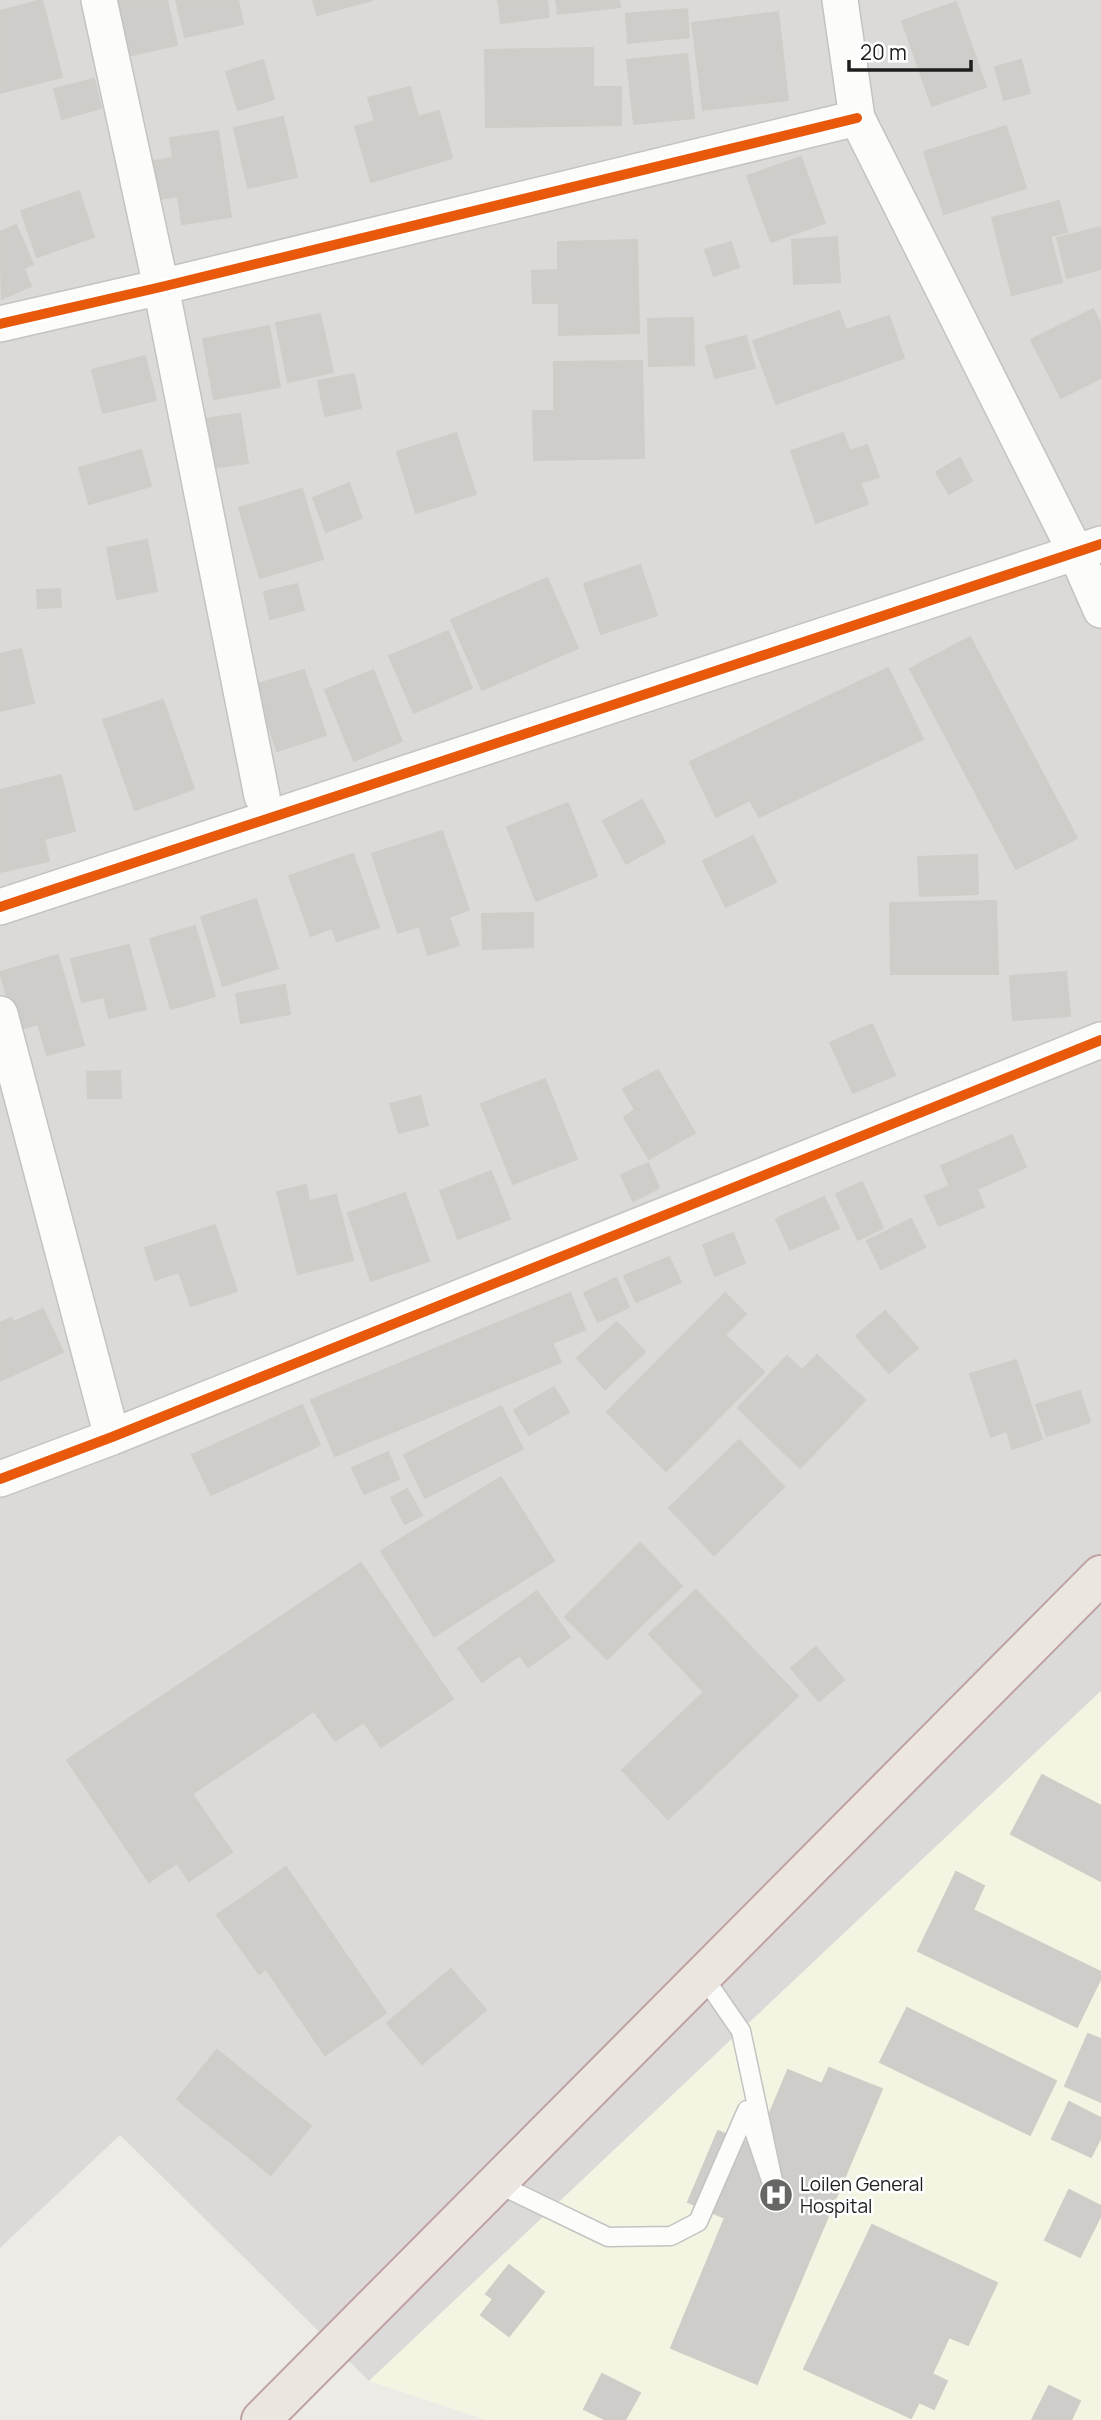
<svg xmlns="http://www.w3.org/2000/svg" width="1101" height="2420" font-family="Manrope,sans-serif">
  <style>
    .residential { fill: #dbdad8 }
    .education { fill: #f3f5e2 }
    .building { fill: #cfcdc9; stroke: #cfcdc8; stroke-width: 2 }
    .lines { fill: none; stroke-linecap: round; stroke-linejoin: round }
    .service-casing { stroke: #c3c3c1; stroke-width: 21 }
    .minor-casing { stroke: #c3c3c1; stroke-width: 38 }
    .trunk-casing { stroke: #bfa0a3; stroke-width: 42 }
    .service { stroke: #fcfcfb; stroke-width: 18 }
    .minor { stroke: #fcfcfb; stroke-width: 35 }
    .trunk { stroke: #ece6e1; stroke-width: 38 }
    .cycleway-casing { stroke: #fff; stroke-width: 15 }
    .cycleway { stroke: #e8590c; stroke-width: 10 }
    .labels { text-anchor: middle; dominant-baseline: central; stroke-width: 5; stroke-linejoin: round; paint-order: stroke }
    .poi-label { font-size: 19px; fill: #1e1e1e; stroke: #fff; text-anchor: start }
  </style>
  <rect width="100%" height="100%" fill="#ecebe6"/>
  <path class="residential" d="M 0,0 L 1101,0 L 1101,1691 L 369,2381 L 120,2135 L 0,2248 Z"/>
  <path class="education" d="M 1101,1691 L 1101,2420 L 487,2420 L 369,2381 Z"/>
  <path class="building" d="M 42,0 L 62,77 L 0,93 L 0,11 Z
    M 110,0 L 167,0 L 177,45 L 122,57 Z
    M 176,0 L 238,0 L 243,24 L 185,37 Z
    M 313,0 L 373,0 L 317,15 Z
    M 498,0 L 547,0 L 549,17 L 501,23 Z
    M 556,0 L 619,0 L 620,7 L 558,14 Z
    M 956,2 L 986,87 L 932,106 L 902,21 Z
    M 687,9 L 689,37 L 628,43 L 626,14 Z
    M 778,12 L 788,100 L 703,110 L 692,23 Z
    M 593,48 L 593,87 L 621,87 L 621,125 L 486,127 L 485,50 Z
    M 687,54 L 694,118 L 634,124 L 627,60 Z
    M 263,60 L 274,99 L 238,110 L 226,72 Z
    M 1021,60 L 1030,93 L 1004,100 L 995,67 Z
    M 94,79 L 101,108 L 62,119 L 54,89 Z
    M 410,87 L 418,117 L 439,111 L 452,158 L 371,182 L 355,127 L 375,121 L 368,98 Z
    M 283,117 L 297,177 L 248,188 L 234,128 Z
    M 1006,126 L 1026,188 L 944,214 L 924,152 Z
    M 218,131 L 231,217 L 182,224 L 178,196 L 160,199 L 154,161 L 173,158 L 170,138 Z
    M 801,157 L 825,223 L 771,242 L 747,176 Z
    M 79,191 L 94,237 L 37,257 L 21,211 Z
    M 1059,201 L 1067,232 L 1050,236 L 1062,282 L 1012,295 L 992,218 Z
    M 16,225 L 33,264 L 24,268 L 31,286 L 2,299 L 0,232 Z
    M 1101,227 L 1101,269 L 1067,278 L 1057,238 Z
    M 837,237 L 840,282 L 794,284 L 792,240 Z
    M 637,240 L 639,333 L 559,335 L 559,303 L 533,303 L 532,271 L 558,270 L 558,242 Z
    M 731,242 L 739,267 L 714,276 L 705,250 Z
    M 1093,309 L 1101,325 L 1101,378 L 1061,398 L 1031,340 Z
    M 839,311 L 846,330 L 889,316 L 904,358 L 776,404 L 753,341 Z
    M 320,314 L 333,372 L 288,382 L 276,323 Z
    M 693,318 L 694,365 L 649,366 L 648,319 Z
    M 269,326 L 280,387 L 214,399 L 203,339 Z
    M 746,336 L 755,368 L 715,378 L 706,346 Z
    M 145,356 L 156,400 L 103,413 L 92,370 Z
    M 642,361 L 644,458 L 534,460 L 533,411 L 554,411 L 554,362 Z
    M 354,374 L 361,408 L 325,416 L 318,381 Z
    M 240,414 L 248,463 L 204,469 L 197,420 Z
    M 456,433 L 476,494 L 416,513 L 397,452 Z
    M 843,433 L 850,451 L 867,445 L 879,477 L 860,483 L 868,504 L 816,523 L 791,451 Z
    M 141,450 L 151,486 L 89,504 L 79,468 Z
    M 960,458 L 972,481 L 949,494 L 936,472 Z
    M 349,483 L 362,518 L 326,532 L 313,498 Z
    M 302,489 L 323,559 L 260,578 L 239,508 Z
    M 147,540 L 157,591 L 117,599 L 107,548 Z
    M 640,565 L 657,615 L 601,634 L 584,584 Z
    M 547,578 L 578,648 L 482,690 L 451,620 Z
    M 297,584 L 304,610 L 270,619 L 264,592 Z
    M 60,589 L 61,607 L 38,608 L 37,590 Z
    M 448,631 L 472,688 L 414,713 L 389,656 Z
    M 970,637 L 1077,838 L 1016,869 L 910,669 Z
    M 21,649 L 34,703 L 0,711 L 0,654 Z
    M 888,668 L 923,739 L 759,817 L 750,800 L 716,817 L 690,762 Z
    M 304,670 L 326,735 L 277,751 L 255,685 Z
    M 373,670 L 402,741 L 354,761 L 325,690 Z
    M 163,700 L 194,789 L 135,810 L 103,720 Z
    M 61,775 L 75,831 L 44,839 L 49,861 L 0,872 L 0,790 Z
    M 642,800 L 665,842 L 626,864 L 603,821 Z
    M 568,803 L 597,876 L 536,901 L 507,827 Z
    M 442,831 L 469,910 L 449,917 L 459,945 L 428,955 L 419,926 L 398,933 L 372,854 Z
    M 753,836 L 776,882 L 726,907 L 703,861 Z
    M 353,854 L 379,927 L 337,941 L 332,928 L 311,936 L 289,876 Z
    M 977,855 L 978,894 L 920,896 L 918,857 Z
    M 256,899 L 278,968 L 223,986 L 201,917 Z
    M 996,901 L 998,974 L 891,974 L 890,903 Z
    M 533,913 L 533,947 L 483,949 L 482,914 Z
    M 195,926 L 215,996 L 171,1009 L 150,939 Z
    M 129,945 L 146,1009 L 109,1018 L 104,997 L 82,1002 L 71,959 Z
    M 58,955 L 84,1045 L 47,1055 L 38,1024 L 17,1030 L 0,972 Z
    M 1066,972 L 1070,1016 L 1013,1020 L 1010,976 Z
    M 285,985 L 290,1014 L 241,1023 L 236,994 Z
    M 872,1024 L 895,1075 L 853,1093 L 830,1043 Z
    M 658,1070 L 695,1133 L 649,1159 L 624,1117 L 635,1110 L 623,1089 Z
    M 120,1071 L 121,1098 L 88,1098 L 87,1072 Z
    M 545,1079 L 577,1159 L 513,1184 L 481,1104 Z
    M 420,1096 L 428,1125 L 399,1133 L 390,1104 Z
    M 1012,1135 L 1026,1167 L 977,1189 L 984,1207 L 939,1226 L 925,1196 L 950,1186 L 941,1166 Z
    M 648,1163 L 659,1188 L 633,1201 L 621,1175 Z
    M 491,1171 L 510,1219 L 458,1239 L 440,1191 Z
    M 862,1182 L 883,1228 L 858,1240 L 836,1194 Z
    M 306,1185 L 309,1201 L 336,1195 L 353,1260 L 298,1274 L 277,1192 Z
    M 405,1193 L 429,1261 L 371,1281 L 348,1213 Z
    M 824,1197 L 839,1228 L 790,1250 L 776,1219 Z
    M 911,1219 L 925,1247 L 881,1269 L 867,1241 Z
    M 215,1225 L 237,1291 L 191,1306 L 179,1272 L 155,1280 L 145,1248 Z
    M 733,1233 L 745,1263 L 715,1276 L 703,1245 Z
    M 669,1257 L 681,1282 L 636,1302 L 624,1276 Z
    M 616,1278 L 629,1307 L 598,1322 L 584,1293 Z
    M 570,1293 L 585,1330 L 552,1343 L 561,1362 L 335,1456 L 311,1400 Z
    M 725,1293 L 746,1314 L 725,1335 L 764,1372 L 666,1471 L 607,1412 Z
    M 43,1309 L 63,1352 L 0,1381 L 0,1323 L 11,1318 L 14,1322 Z
    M 885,1311 L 918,1348 L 889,1373 L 856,1336 Z
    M 617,1322 L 645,1352 L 605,1389 L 577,1358 Z
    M 817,1355 L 865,1400 L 800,1468 L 738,1408 L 787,1356 L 802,1370 Z
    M 1016,1360 L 1042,1439 L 1012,1449 L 1007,1431 L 991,1437 L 970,1374 Z
    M 554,1387 L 569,1412 L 529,1435 L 514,1410 Z
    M 1080,1391 L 1090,1422 L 1047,1436 L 1036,1405 Z
    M 302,1405 L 320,1445 L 211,1495 L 192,1455 Z
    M 501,1406 L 523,1449 L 425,1498 L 404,1455 Z
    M 739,1440 L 784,1487 L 714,1555 L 669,1508 Z
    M 388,1452 L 399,1479 L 364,1494 L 352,1468 Z
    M 501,1477 L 554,1561 L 434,1636 L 381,1551 Z
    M 407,1489 L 422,1515 L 405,1524 L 391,1498 Z
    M 640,1543 L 682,1586 L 607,1659 L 565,1617 Z
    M 361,1563 L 453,1699 L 381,1747 L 364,1722 L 335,1741 L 314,1711 L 192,1794 L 232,1852 L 189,1881 L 177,1863 L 149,1882 L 67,1760 Z
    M 696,1590 L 798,1696 L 668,1819 L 622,1770 L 704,1692 L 649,1634 Z
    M 537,1591 L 570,1637 L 528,1667 L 520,1655 L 482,1682 L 458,1648 Z
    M 816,1647 L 844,1680 L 819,1701 L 791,1668 Z
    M 1042,1775 L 1101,1806 L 1101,1881 L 1011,1834 Z
    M 286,1867 L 386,2013 L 325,2055 L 266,1969 L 259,1974 L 217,1915 Z
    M 956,1872 L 984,1886 L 973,1910 L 1101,1972 L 1101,1978 L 1077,2027 L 918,1951 Z
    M 451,1969 L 486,2010 L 422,2064 L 387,2023 Z
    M 907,2008 L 1056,2081 L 1030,2135 L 880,2062 Z
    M 1088,2034 L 1101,2039 L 1101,2102 L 1065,2086 Z
    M 217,2050 L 311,2126 L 271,2175 L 177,2099 Z
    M 829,2068 L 882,2089 L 757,2384 L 671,2348 L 725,2218 L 688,2202 L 718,2131 L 756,2146 L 788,2070 L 822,2084 Z
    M 1069,2102 L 1101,2118 L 1101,2137 L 1091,2157 L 1052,2139 Z
    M 1069,2190 L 1101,2206 L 1101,2215 L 1080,2257 L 1045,2240 Z
    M 872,2225 L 997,2283 L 968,2345 L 949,2337 L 932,2374 L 947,2381 L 934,2409 L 919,2402 L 911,2418 L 804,2369 Z
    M 509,2265 L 544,2292 L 509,2336 L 481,2315 L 493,2299 L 486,2294 Z
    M 602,2374 L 640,2393 L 625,2420 L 606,2420 L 584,2409 Z
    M 1049,2386 L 1080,2401 L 1071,2420 L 1032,2420 Z"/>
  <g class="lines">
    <g class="service-casing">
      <path id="service" d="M 496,2183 L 608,2237 L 671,2236 L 698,2222 L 747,2110 L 776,2195 L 741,2031 L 703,1976"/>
    </g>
    <g class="minor-casing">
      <path id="minor" d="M 99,0 L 161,287 L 262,796
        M 840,0 L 857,118 L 1076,553 L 1101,610
        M 0,324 L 161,287 L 857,118
        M 0,907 L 1101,544
        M 0,1014 L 112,1437
        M 0,1479 L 112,1437 L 1101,1040"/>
    </g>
    <g class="trunk-casing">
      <path id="trunk" d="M 261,2420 L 1101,1575"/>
    </g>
    <use href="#service" class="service"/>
    <use href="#minor" class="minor"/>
    <use href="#trunk" class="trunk"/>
    <g class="cycleway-casing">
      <path id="cycleway" d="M 0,324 L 161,287 L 857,118
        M 0,907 L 1101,544
        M 0,1479 L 112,1437 L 1101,1040"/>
    </g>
    <use href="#cycleway" class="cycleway"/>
  </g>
  <defs>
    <g id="hospital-disc" transform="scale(1.75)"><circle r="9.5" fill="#666664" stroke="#fff"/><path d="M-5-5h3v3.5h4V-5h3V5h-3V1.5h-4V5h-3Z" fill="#fff"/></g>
  </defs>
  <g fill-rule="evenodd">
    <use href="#hospital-disc" x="776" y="2195"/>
  </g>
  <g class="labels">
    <g class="poi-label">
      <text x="800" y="2184">Loilen General<tspan x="800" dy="22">Hospital</tspan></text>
    </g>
  </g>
  <path d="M849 60v10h122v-10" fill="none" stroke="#1e1e1e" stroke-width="3.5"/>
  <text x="860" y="60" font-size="21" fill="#1e1e1e" stroke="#ffffff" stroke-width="5" paint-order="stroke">20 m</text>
</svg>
